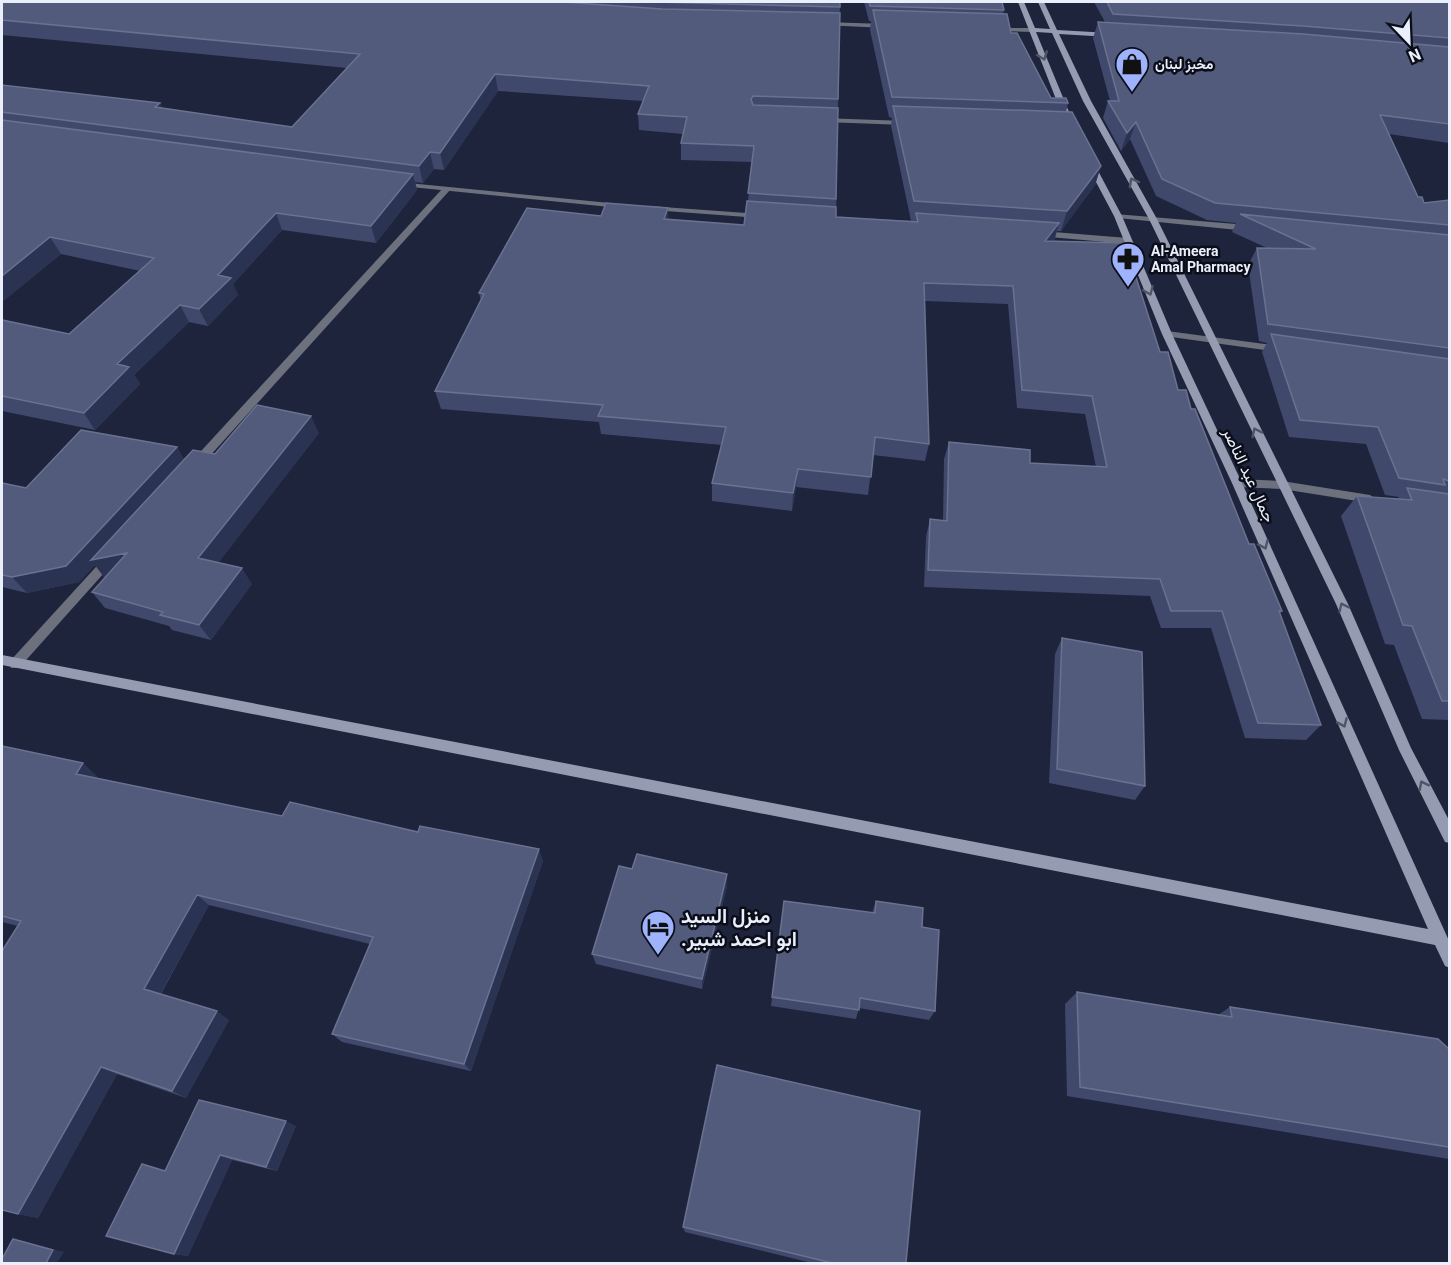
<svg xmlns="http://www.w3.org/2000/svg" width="1451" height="1265" font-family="Roboto,Vazirmatn,sans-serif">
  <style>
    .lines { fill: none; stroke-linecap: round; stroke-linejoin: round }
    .lane { fill: #6d717e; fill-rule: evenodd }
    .street { fill: #6d717e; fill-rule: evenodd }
    .secondary { fill: #959cb1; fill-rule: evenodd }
    .wall { fill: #40496c }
    .shaded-wall { fill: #2a3352 }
    .building { fill: #525b7b; stroke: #6a7290; stroke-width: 1.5 }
    .oneway { stroke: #505565 }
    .labels { text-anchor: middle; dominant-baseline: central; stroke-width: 5; stroke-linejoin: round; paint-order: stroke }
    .far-poi-label { font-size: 14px; font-weight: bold; fill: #eaeffc; stroke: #0b0e19; text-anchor: start }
    .street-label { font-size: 16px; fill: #eaeffc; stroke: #0b0e19 }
    .near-poi-label { font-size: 20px; font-weight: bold; fill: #eaeffc; stroke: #0b0e19; text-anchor: start }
  </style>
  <rect width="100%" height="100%" fill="#1d243c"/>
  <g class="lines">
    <path class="lane" d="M 821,118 L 905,121 L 909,123 L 905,125 L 824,122 L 820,120 Z
      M 443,188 L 450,190 L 199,468 L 191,468 L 190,465 L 191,462 Z
      M 1115,214 L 1248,225 L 1252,228 L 1248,231 L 1118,218 L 1115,218 Z
      M 1167,331 L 1279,346 L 1284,349 L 1279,352 L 1164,336 L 1164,332 Z
      M 109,556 L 115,560 L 113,563 L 19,668 L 11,668 L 9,664 L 11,660 L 105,557 Z"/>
    <path class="street" d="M 825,22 L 885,24 L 888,26 L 885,28 L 823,25 L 822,24 Z
      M 994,28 L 1033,28 L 1036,30 L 1033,32 L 996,31 L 994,30 Z
      M 398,182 L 620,204 L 624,206 L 620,208 L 401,186 L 397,184 Z
      M 649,206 L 760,214 L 764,216 L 760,218 L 652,210 L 648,208 Z
      M 1041,231 L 1128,238 L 1132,241 L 1128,244 L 1038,236 L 1038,232 Z
      M 1237,479 L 1282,481 L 1370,495 L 1375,499 L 1370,503 L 1282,489 L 1237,487 L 1232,483 Z"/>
    <path class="secondary" d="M 1018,2 L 1024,2 L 1035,28 L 1050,29 L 1038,2 L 1044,2 L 1057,30 L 1110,33 L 1113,35 L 1110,37 L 1059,34 L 1091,101 L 1157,219 L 1348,604 L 1411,748 L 1450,822 L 1450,843 L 1445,842 L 1399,750 L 1336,604 L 1149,219 L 1083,101 L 1052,33 L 1036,32 L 1069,112 L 1065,114 L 1061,112 Z
      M 1088,163 L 1095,165 L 1122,216 L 1172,334 L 1242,483 L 1450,943 L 1450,968 L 1445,966 L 1435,945 L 2,665 L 2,655 L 1428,929 L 1232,483 L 1162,334 L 1114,216 L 1087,165 Z"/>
  </g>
  <path class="wall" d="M 2,2 L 840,2 L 836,217 L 915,221 L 911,221 L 891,126 L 892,118 L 889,117 L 870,30 L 871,21 L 869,21 L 864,2 L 1002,2 L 1004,10 L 1003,14 L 1011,33 L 1051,98 L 1068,103 L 1066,112 L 1101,166 L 1095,185 L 1061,231 L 1057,231 L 1054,241 L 1160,352 L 1178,390 L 1191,409 L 1249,544 L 1282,611 L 1280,614 L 1321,725 L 1306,740 L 1245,738 L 1211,628 L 1161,628 L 1150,596 L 924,587 L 926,537 L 930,519 L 943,521 L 944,459 L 949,442 L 1030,463 L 1096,467 L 1085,414 L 1017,408 L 1008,304 L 925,301 L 929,444 L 925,461 L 873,455 L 868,495 L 796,487 L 792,511 L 712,501 L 712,483 L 722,445 L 601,434 L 599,422 L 441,409 L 435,391 L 481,301 L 479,293 L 601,216 L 668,219 L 744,225 L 748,201 L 752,162 L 681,160 L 681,143 L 683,134 L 639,130 L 638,114 L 643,101 L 498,91 L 444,170 L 434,169 L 423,183 L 415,182 L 417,190 L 376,243 L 282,230 L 233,284 L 238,295 L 208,326 L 189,322 L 134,375 L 140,384 L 95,430 L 2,411 L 2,320 L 69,334 L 140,271 L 61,254 L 2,302 L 2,85 L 160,103 L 162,108 L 292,127 L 347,68 L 2,35 Z
    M 1094,2 L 1449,2 L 1449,143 L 1389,134 L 1418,197 L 1424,203 L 1449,200 L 1449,720 L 1422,719 L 1394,645 L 1385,644 L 1341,516 L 1357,496 L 1398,499 L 1399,497 L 1385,495 L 1366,444 L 1289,437 L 1262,352 L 1267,343 L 1259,341 L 1248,265 L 1257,248 L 1267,248 L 1232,232 L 1236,223 L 1207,220 L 1156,196 L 1130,139 L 1121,151 L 1103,118 L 1108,101 L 1110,101 L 1093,38 L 1098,22 L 1105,22 Z
    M 319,433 L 218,563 L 252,584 L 211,640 L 172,630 L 169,626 L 105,608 L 92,592 L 106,576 L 104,577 L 95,565 L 79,582 L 27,593 L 2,587 L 2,483 L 26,488 L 177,447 L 184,460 Z
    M 1062,638 L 1145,786 L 1135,800 L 1049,783 L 1055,654 Z
    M 2,746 L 97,776 L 96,778 L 282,816 L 543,861 L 471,1071 L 342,1042 L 332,1034 L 370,944 L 209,905 L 161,994 L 229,1020 L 186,1098 L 117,1074 L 38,1218 L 18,1214 L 18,926 L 2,922 Z
    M 632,869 L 727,874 L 727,886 L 702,989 L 596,964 L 592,954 Z
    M 784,901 L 872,913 L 876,901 L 922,927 L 935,1011 L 929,1020 L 859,1008 L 856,1019 L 771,1006 Z
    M 1077,992 L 1218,1015 L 1230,1007 L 1449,1049 L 1449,1159 L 1067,1096 L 1065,1004 Z
    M 296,1126 L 277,1171 L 232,1160 L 188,1256 L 174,1254 L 165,1171 Z
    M 683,1227 L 906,1263 L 812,1263 L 685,1232 Z"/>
  <path class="shaded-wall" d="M 495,74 L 498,91 L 444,170 L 440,153 Z
    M 160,103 L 167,119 L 155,107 Z
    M 1136,122 L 1130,139 L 1121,151 L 1127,133 Z
    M 430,152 L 434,169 L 423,183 L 419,166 Z
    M 1101,166 L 1095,185 L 1061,231 L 1067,211 Z
    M 413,174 L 417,190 L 376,243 L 371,226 Z
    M 668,208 L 669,226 L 664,219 Z
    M 276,213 L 282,230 L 233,284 L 238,295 L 208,326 L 199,309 L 218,275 Z
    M 1059,223 L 1054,241 L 1045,241 Z
    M 50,237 L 61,254 L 2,302 L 2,276 Z
    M 180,305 L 189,322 L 134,375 L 140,384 L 95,430 L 84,413 L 117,364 Z
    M 311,416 L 319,433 L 209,575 L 198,558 Z
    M 177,447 L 187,464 L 127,553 L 139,569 L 104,577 L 95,565 L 79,582 L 27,593 L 12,577 Z
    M 798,469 L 796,487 L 792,511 L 793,493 Z
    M 242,568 L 252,584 L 211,640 L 199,625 Z
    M 83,763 L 97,776 L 90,787 L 76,774 Z
    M 539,849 L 543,861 L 471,1071 L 464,1064 Z
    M 727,874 L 727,886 L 702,989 L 702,979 Z
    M 197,895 L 209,905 L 158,998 L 144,989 Z
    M 217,1011 L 229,1020 L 186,1098 L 172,1091 Z
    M 101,1067 L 117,1074 L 38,1218 L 18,1214 Z
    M 286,1121 L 296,1126 L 277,1171 L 266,1167 Z
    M 220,1155 L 232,1160 L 188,1256 L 174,1254 Z
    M 13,1239 L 24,1241 L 64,1252 L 57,1263 L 46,1263 Z"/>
  <path class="building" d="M 2,2 L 563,2 L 662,9 L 840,13 L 838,99 L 753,96 L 751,99 L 753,105 L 838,108 L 836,199 L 748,193 L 754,146 L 681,143 L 687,117 L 638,114 L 649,86 L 495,74 L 440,153 L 430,152 L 419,166 L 2,112 L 2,85 L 160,103 L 155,107 L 292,127 L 360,54 L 2,20 Z
    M 656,2 L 840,2 L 840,7 Z
    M 869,2 L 1002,2 L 1004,10 L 870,6 Z
    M 1107,2 L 1449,2 L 1449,38 L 1303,26 L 1113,14 Z
    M 873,10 L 1007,14 L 1011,33 L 1017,33 L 1051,98 L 1066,98 L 1068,103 L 892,97 Z
    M 1098,22 L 1303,34 L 1449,47 L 1449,124 L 1380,115 L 1418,197 L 1422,197 L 1424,203 L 1449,200 L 1449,225 L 1215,203 L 1162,179 L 1136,122 L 1127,133 L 1108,101 L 1119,101 Z
    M 893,106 L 1072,112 L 1101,166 L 1067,211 L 914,201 Z
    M 2,120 L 413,174 L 371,226 L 276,213 L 218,275 L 231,278 L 199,309 L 180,305 L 117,364 L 129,367 L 84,413 L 2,396 L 2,320 L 69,334 L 154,258 L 50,237 L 2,276 Z
    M 747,201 L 836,207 L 836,217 L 918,222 L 916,213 L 1059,223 L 1045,241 L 1125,243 L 1160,352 L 1168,352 L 1178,390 L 1186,390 L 1191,409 L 1195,409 L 1249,544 L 1254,544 L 1282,611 L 1279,611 L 1321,725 L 1258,723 L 1222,611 L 1171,611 L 1160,579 L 928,570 L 930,519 L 947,521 L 949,442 L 1030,450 L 1030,463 L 1107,467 L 1092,396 L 1022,390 L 1013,286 L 924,283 L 929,444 L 875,437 L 871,477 L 798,469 L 793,493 L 712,483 L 726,427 L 598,416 L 603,405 L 435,391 L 484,294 L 479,293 L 527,208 L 601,216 L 606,203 L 668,208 L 664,219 L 744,225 Z
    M 1240,214 L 1449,235 L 1449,348 L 1268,324 L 1257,248 L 1316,249 Z
    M 1271,334 L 1449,359 L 1449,481 L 1443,479 L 1445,485 L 1399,478 L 1378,427 L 1300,420 Z
    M 257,405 L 311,416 L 198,558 L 242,568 L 199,625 L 160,615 L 163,612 L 92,592 L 127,553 L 91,560 L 193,450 L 215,454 Z
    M 81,430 L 177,447 L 66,566 L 12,577 L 2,575 L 2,483 L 26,488 Z
    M 1407,488 L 1449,494 L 1449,701 L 1442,701 L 1412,626 L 1403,625 L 1357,496 L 1412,500 Z
    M 1062,638 L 1142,652 L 1145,786 L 1057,769 Z
    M 2,746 L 83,763 L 76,774 L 282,816 L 290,802 L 418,832 L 420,826 L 539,849 L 464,1064 L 332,1034 L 373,937 L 197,895 L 144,989 L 217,1011 L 172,1091 L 101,1067 L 18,1214 L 2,1210 L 2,951 L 21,921 L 2,916 Z
    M 637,854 L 727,874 L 702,979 L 592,954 L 619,866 L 632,869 Z
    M 784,901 L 875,913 L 876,901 L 923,908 L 922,927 L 939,930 L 935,1011 L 860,998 L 859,1010 L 772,997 Z
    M 1077,992 L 1232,1017 L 1230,1007 L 1438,1039 L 1449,1049 L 1449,1147 L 1080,1087 Z
    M 717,1065 L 920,1111 L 906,1263 L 832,1263 L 683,1227 Z
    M 199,1100 L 286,1121 L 266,1167 L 220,1155 L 174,1254 L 106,1236 L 142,1164 L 165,1171 Z
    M 13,1239 L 53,1250 L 46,1263 L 2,1263 L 2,1259 Z"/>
  <defs><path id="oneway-chevron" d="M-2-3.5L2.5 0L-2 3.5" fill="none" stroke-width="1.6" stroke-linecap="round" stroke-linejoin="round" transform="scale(1.5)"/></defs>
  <g class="oneway">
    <use href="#oneway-chevron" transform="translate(1043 56) rotate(69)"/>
    <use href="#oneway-chevron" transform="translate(1133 182) rotate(-119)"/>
    <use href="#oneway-chevron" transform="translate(1149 291) rotate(67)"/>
    <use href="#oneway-chevron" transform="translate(1256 432) rotate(-116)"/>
    <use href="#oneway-chevron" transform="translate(1264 545) rotate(66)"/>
    <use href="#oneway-chevron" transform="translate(1343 607) rotate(-115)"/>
    <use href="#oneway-chevron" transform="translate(1343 723) rotate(66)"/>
    <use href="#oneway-chevron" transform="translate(1423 785) rotate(-117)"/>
  </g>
  <defs>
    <g id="shop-pin" transform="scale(1.725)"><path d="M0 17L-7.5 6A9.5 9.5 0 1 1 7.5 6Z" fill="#9fb3fd" stroke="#0b0e19"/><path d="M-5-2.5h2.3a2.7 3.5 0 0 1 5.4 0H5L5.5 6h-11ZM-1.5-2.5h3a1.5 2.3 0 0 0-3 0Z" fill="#111"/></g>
    <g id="pharmacy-pin" transform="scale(1.725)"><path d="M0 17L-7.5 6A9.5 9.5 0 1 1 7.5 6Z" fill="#9fb3fd" stroke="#0b0e19"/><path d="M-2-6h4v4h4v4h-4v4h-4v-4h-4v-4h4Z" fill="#111"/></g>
    <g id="hotel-pin" transform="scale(1.725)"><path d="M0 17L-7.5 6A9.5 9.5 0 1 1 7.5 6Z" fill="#9fb3fd" stroke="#0b0e19"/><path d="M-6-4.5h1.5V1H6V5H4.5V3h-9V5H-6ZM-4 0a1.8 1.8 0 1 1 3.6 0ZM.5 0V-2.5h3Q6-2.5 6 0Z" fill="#111"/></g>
  </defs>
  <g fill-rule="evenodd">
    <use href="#shop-pin" x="1132" y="64"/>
    <use href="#pharmacy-pin" x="1128" y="259"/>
    <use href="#hotel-pin" x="658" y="927"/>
  </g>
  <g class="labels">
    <g class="far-poi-label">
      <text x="1155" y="64">مخبز لبنان</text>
      <text x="1151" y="251">Al-Ameera<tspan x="1151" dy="16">Amal Pharmacy</tspan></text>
    </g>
    <g class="street-label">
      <text transform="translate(1249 475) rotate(65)">جمال عبد الناصر</text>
    </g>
    <g class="near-poi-label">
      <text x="681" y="916">منزل السيد<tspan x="681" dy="23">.ابو احمد شبير</tspan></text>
    </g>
  </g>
  <rect width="1451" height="1265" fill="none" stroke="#eaeffc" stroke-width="6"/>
  <g transform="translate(1409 42) rotate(157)" stroke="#0b0e19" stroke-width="4.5" paint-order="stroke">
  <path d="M0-4.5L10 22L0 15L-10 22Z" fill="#eaeffc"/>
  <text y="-9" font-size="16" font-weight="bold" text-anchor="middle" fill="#eaeffc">N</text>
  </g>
</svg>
